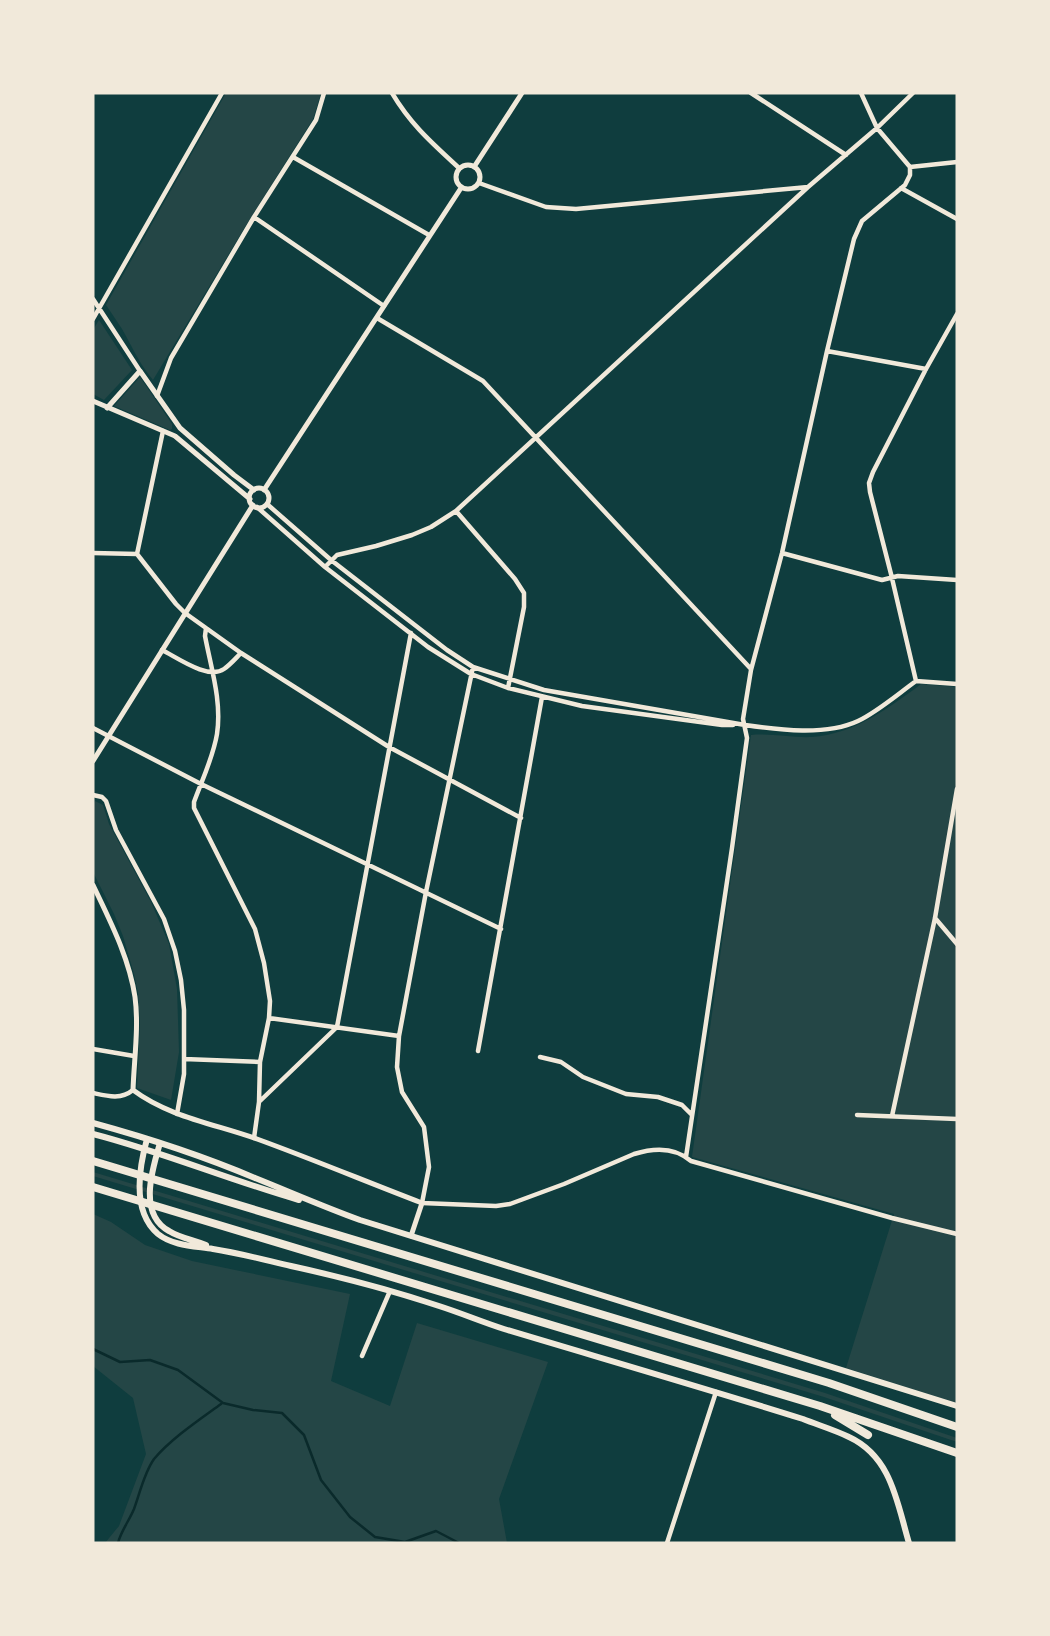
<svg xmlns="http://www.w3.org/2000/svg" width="1050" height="1636" font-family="Inter,sans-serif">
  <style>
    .green { fill: #244646 }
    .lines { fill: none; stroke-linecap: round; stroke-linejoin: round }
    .stream { stroke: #0a2a2b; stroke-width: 2.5 }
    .minor { stroke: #f1e9da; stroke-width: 4.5 }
    .tertiary { stroke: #f1e9da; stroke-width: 5 }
    .secondary { stroke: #f1e9da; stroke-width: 6 }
    .motorway { stroke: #f1e9da; stroke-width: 8 }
  </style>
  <rect width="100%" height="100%" fill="#0f3d3e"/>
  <path class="green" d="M 226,93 L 321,93 L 313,119 L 251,217 L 153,380 C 142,367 135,353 127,338 C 121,326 113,316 106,305 Z
    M 99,320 L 132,370 L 104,400 L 93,394 L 93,330 Z
    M 140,377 L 172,424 L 172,429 L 170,430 L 114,406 Z
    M 921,684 L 957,687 L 957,1403 L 846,1368 L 894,1214 L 692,1157 L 751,735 C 771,733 792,738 812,737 C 853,734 884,711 916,688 Z
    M 95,801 L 103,805 L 109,824 L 151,902 L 169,944 L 177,989 L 179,1052 L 171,1100 L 137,1088 L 140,1024 L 138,993 L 134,974 L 123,936 L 114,914 L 93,872 L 93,805 Z
    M 93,1172 L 825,1393 L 957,1438 L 957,1442 L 824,1397 L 93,1176 Z
    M 93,1214 L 111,1222 L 145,1245 L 192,1261 L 350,1294 L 331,1381 L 390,1406 L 417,1323 L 548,1362 L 499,1499 L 507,1543 L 105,1543 L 119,1526 L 146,1454 L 133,1398 L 93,1366 Z"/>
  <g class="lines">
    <path class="stream" d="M 93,1349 L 120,1362 L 150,1360 L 178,1370 L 223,1403 L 253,1410 L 282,1413 L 304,1435 L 321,1480 L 350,1517 L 375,1537 L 405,1542 L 436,1531 L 459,1543
      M 118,1543 C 121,1531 129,1521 134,1509 C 140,1493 144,1473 154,1459 C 172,1438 199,1420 221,1404"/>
    <path class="minor" d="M 392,93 C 411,125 432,143 459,168
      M 751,93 L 846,155
      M 293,157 L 429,235
      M 910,167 L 957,162
      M 479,183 L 546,207 L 576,209 L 808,187
      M 901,188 L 957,219
      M 254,217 L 384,306
      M 93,299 L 140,371
      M 377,318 L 483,381 L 751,669
      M 93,319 L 222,93
      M 827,351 L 926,369
      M 157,396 L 171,358 L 254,217 L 316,120 L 324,93
      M 267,504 L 331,560 L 447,650 L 473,667 L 544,690 L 745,725 C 779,730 826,736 858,721 C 877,712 898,694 916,681
      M 257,507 L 325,567 L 428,647 L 471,674 L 508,688 L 582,706 L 722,725 L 733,725
      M 456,511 L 515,579 L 524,593 L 524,607 L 508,688
      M 93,553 L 137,554
      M 782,553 L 882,580 L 898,576 L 957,580
      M 137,554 L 176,604 L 185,613 L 241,653 L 389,747 L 521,818
      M 137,554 L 163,431
      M 325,567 L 337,555 L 376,546 L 412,535 L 431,527 L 456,511 L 808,187 L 877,128 L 913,93
      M 206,628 L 205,636 C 211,668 222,701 217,734 C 213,758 202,780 194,802 L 194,808 L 255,929 L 264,963 L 270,1001 L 269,1018 L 260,1062 L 259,1102 L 254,1138
      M 162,650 C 178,658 208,680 224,669 C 230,665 236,658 241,653
      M 473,667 L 426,892 L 399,1036 L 397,1067 L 402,1092 L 424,1127 L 429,1167 L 422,1203 L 496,1206 L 510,1204 L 564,1184 L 634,1154 C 653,1148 675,1147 691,1161 L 892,1218 L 957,1234
      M 916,681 L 891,574 L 870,492 L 869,483 L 873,472 L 926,369 L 957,314
      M 916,681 L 957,684
      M 93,728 L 201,784 L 501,929
      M 93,795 L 102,797 L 106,801 L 116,830 L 164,919 L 175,951 L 181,980 L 184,1010 L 184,1074 L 177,1114
      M 935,918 L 957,944
      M 269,1018 L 399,1036
      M 93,1049 L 134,1056
      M 478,1051 L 542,697
      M 540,1057 L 561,1062 L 583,1077 L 626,1094 L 658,1097 L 682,1105 L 692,1115
      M 184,1059 L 260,1062
      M 93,1093 C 107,1096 121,1100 133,1090
      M 260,1101 L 337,1027 L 411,633
      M 857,1115 L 957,1119
      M 892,1116 L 935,918 L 957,789
      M 686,1157 L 732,848 L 747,738 L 743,719 L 751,670 L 782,553 L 827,351 L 854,239 L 862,221 L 905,185 L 910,175 L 910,167 L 877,128 L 861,93
      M 362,1356 L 390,1291
      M 667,1543 L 716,1392"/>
    <path class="tertiary" d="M456 177a12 12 0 1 1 24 0a12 12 0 1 1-24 0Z
      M 474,167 L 522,93
      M 93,401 L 175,436 L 250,499
      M 107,408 L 140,371 L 180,428 L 234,475 L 254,490
      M249 498a10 10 0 1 1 20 0a10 10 0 1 1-20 0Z
      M 264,490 L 461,188
      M 93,761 L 253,505
      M 93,885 C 110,921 129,957 135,997 C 139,1027 134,1060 133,1090 C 169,1117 215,1124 257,1139 C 312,1159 367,1182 422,1203 L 411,1236"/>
    <path class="secondary" d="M 93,1123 C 148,1138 203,1156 255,1178 C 290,1192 324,1207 360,1220 L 957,1406
      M 93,1134 C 163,1152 229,1180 299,1200
      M 147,1139 C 139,1168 132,1212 158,1234 C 173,1246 195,1246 213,1249 C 239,1253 265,1260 291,1266 C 341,1277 391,1290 439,1306 C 461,1313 482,1322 504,1329 C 604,1359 704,1388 803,1419 C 818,1425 835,1430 849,1437 C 892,1457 897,1503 909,1543
      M 160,1143 C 152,1170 138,1214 169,1231 C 180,1238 194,1240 206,1245"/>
    <path class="motorway" d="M 93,1161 L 829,1383 L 957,1427
      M 93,1187 L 820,1406 L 957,1453
      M 835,1415 L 868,1435"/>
  </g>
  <rect width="1050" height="1636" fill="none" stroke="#f1e9da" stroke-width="189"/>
</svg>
